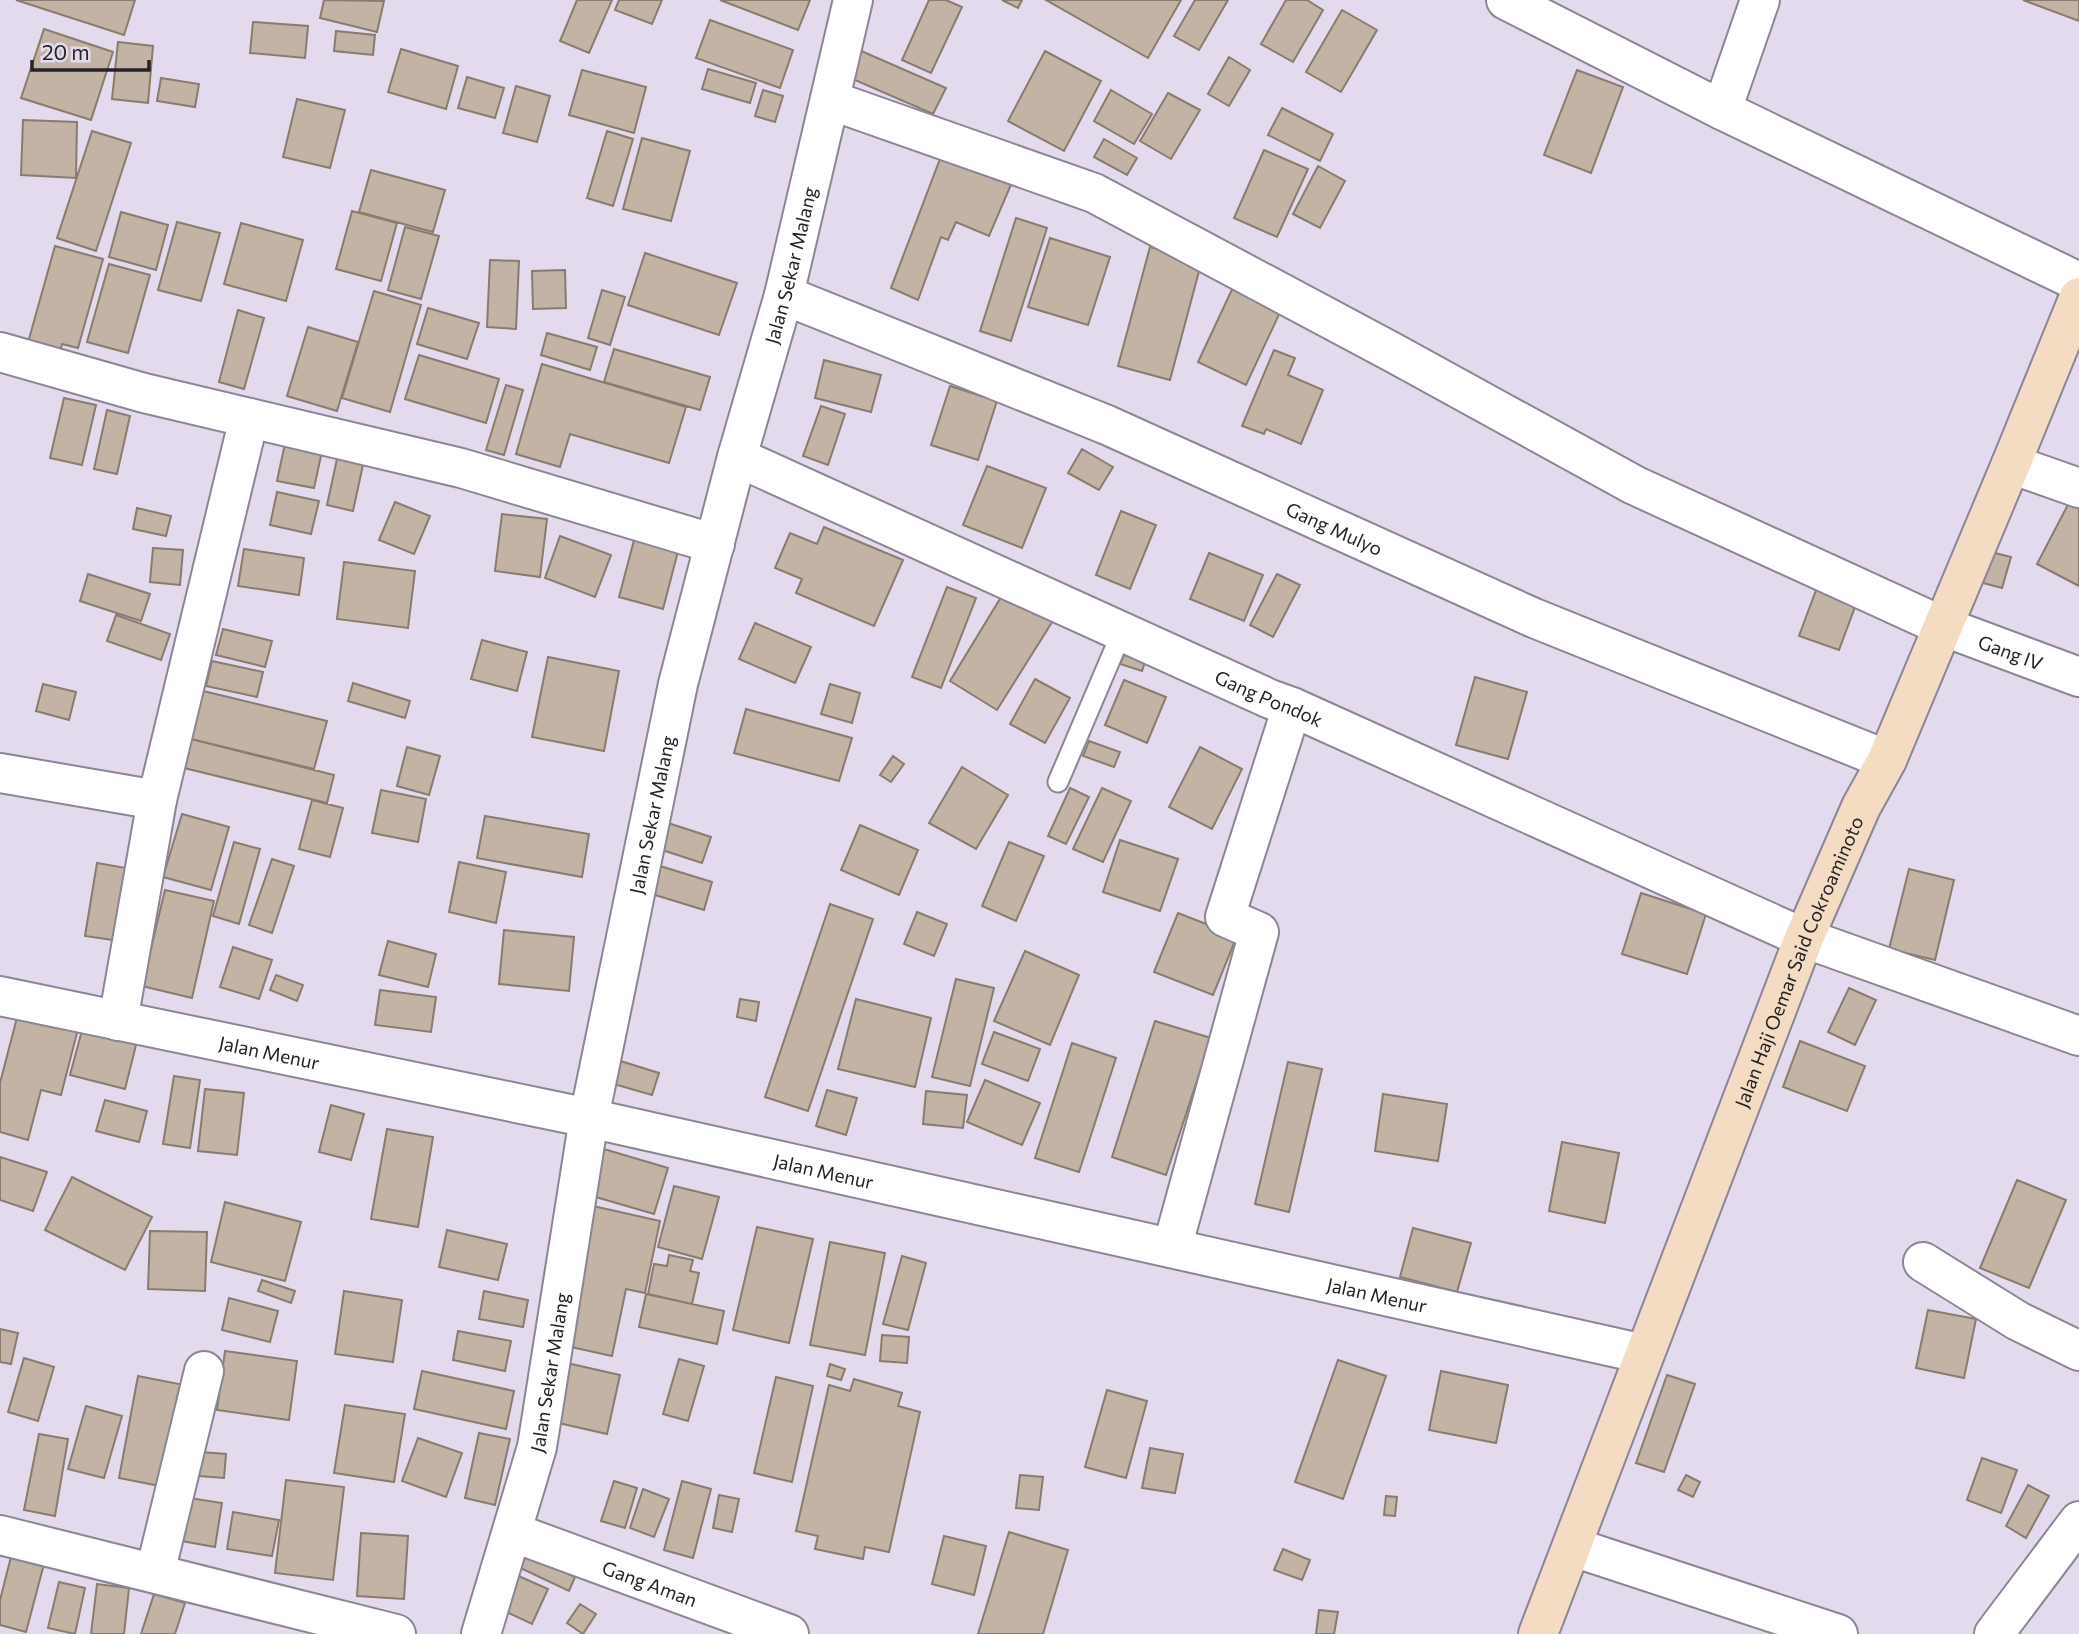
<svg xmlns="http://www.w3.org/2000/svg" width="2079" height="1634" font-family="Commissioner,sans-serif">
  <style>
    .building { fill: #c2b3a5; stroke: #897b6e; stroke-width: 2 }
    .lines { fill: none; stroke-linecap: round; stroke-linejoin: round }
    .lane-casing { stroke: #8c8595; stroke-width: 23 }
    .street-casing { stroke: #8c8595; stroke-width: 42 }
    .secondary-casing { stroke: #8c8595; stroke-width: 42 }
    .lane { stroke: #fff; stroke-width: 19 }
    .street { stroke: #fff; stroke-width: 38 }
    .secondary { stroke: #f4dcc3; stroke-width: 38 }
    .labels { text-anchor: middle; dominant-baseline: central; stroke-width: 5; stroke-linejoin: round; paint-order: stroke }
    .street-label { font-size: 19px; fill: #252228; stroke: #e3dbed }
  </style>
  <rect width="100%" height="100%" fill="#e3dbed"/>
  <path class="building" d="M 16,0 L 135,0 L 124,35 Z
    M 324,0 L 384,1 L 377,32 L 320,18 Z
    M 577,0 L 612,0 L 589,53 L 560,41 Z
    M 619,0 L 662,0 L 652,24 L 615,10 Z
    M 720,0 L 810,0 L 798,30 Z
    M 929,0 L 946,0 L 962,7 L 931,73 L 902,60 Z
    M 1002,0 L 1022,0 L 1018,8 Z
    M 1046,0 L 1181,0 L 1148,58 Z
    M 1195,0 L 1228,0 L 1199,50 L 1174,36 Z
    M 1286,0 L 1307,0 L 1323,10 L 1293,62 L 1261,44 Z
    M 2023,0 L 2079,0 L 2079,21 Z
    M 1342,10 L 1377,30 L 1341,92 L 1306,72 Z
    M 710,20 L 793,50 L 780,88 L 696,58 Z
    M 253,22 L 308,26 L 305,58 L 250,53 Z
    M 44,29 L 113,52 L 91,120 L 21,98 Z
    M 336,31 L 375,35 L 373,55 L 334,51 Z
    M 118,42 L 153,46 L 148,103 L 112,99 Z
    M 401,49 L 458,66 L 446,109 L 388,92 Z
    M 859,50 L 946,88 L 933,114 L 848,77 Z
    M 1045,51 L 1101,81 L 1064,151 L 1008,121 Z
    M 1229,57 L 1250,70 L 1229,106 L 1208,94 Z
    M 708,69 L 756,83 L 750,103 L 702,89 Z
    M 582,70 L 646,87 L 634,133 L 569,115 Z
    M 1577,70 L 1623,87 L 1591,173 L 1544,155 Z
    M 467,77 L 504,88 L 495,118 L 458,108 Z
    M 161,78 L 199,84 L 195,107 L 157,101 Z
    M 516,86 L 550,96 L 537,142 L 503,133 Z
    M 763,90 L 783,96 L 775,122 L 755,116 Z
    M 1111,90 L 1152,114 L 1134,144 L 1094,121 Z
    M 1168,93 L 1200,110 L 1171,159 L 1140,141 Z
    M 297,99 L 345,110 L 330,168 L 283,157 Z
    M 1282,108 L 1333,134 L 1320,161 L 1268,135 Z
    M 23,120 L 77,122 L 76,178 L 21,175 Z
    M 92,131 L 131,143 L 96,251 L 57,238 Z
    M 607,131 L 633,139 L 613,206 L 587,198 Z
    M 642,138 L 690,151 L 671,221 L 623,209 Z
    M 1104,139 L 1137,158 L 1127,175 L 1094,157 Z
    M 946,143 L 1016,173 L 989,236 L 956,222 L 948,240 L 941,237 L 918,300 L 891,288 Z
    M 1264,150 L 1308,169 L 1277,237 L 1234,218 Z
    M 1318,166 L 1345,181 L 1320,228 L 1293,214 Z
    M 371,170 L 445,190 L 433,232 L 359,212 Z
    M 352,211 L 397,223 L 381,281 L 336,269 Z
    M 121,212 L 168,225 L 156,270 L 109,257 Z
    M 1016,218 L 1047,228 L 1011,341 L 980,331 Z
    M 177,222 L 220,233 L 201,301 L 158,290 Z
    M 241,223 L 303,240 L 286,301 L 224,284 Z
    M 405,227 L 439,236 L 421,299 L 388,290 Z
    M 1050,238 L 1110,257 L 1088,325 L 1028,307 Z
    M 55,246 L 103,259 L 78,348 L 62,344 L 59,355 L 27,346 Z
    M 1150,247 L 1202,260 L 1170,380 L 1118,366 Z
    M 645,253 L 737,283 L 719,335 L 628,305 Z
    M 490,260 L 519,261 L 516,329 L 487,327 Z
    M 109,264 L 150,275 L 128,353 L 87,342 Z
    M 565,270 L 566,308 L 533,309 L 532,271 Z
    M 1235,283 L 1283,306 L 1246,385 L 1198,362 Z
    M 602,290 L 625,297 L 610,345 L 588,338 Z
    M 374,291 L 421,305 L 390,412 L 342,398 Z
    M 428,308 L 479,323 L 467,359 L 417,344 Z
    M 238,310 L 264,318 L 244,389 L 219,382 Z
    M 308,327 L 358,342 L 337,411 L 287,396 Z
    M 547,333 L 597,347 L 590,370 L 541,355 Z
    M 614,349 L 710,377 L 700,410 L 604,382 Z
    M 1274,350 L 1295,358 L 1288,375 L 1323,390 L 1301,444 L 1266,429 L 1264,434 L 1242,426 Z
    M 419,355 L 499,379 L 486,423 L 405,399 Z
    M 824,360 L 881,375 L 871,412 L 815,398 Z
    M 542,364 L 686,407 L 669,463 L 570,434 L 560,467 L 516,454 Z
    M 506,385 L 523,390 L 504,455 L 486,450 Z
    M 950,386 L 997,401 L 978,460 L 931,445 Z
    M 64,398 L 96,405 L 82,465 L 50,458 Z
    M 821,406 L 845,414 L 828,465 L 803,456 Z
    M 107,410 L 130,416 L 117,474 L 94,469 Z
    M 287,434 L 324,442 L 314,488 L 277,481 Z
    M 340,445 L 366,451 L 353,511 L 327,505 Z
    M 1082,449 L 1113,467 L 1099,490 L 1068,473 Z
    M 987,466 L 1046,488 L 1022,548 L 963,525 Z
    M 277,492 L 319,501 L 311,534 L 270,525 Z
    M 2073,495 L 2079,498 L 2079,586 L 2037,564 Z
    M 395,502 L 430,516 L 414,554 L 379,540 Z
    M 137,508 L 171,516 L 166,536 L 133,529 Z
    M 1121,511 L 1156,525 L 1130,589 L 1096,575 Z
    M 502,514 L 547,519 L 540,577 L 495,571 Z
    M 638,525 L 682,536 L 663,609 L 619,597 Z
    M 824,527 L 903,560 L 874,626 L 796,593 L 802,579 L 775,568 L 790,533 L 817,544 Z
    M 560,536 L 611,555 L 595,597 L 545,578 Z
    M 153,548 L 183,550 L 180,585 L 150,582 Z
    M 244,549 L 304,558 L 299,595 L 238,586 Z
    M 1991,552 L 2011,557 L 2002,588 L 1983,583 Z
    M 1209,553 L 1263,575 L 1244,621 L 1190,599 Z
    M 344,562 L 415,571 L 408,628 L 337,619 Z
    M 88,574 L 150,594 L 141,621 L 80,601 Z
    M 1277,574 L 1300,585 L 1273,637 L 1250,625 Z
    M 1819,582 L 1859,596 L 1839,650 L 1799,636 Z
    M 947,587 L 976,598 L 941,688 L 912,677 Z
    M 1006,589 L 1054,619 L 997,710 L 950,681 Z
    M 116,615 L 170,634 L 161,660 L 107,641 Z
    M 755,623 L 811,647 L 795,683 L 739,659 Z
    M 223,629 L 272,641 L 265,667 L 216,655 Z
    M 482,640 L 527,652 L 517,691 L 471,679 Z
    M 1124,655 L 1145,662 L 1142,671 L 1120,664 Z
    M 548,657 L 619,671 L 604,751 L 532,737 Z
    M 212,661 L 263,672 L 257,697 L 206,686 Z
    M 1475,677 L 1527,692 L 1508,759 L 1456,745 Z
    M 1035,679 L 1070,698 L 1045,743 L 1010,724 Z
    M 1124,680 L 1166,697 L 1147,743 L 1105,725 Z
    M 353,683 L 410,701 L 405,718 L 348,701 Z
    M 43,684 L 76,692 L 69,720 L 36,711 Z
    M 830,684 L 860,693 L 852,723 L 821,714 Z
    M 199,690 L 327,721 L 314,769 L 187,738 Z
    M 746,709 L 852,738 L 839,781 L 734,753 Z
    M 187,738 L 334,775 L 327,803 L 180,767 Z
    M 1089,741 L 1120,752 L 1114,767 L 1083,756 Z
    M 407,747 L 440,756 L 429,795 L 397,786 Z
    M 1200,747 L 1242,769 L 1212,829 L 1169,807 Z
    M 893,756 L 904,764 L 891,782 L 880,775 Z
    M 962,767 L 1008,795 L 976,849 L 929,823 Z
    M 1070,788 L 1089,797 L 1066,844 L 1048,836 Z
    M 1102,788 L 1131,801 L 1103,862 L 1073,849 Z
    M 381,790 L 426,799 L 418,842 L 372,833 Z
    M 312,800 L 343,808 L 330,857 L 299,849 Z
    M 182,814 L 229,827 L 211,890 L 163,877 Z
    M 485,816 L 589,834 L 582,877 L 477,858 Z
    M 665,822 L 711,837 L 702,863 L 656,848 Z
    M 860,825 L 918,850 L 899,895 L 841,870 Z
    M 1120,840 L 1178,859 L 1160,911 L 1103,892 Z
    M 234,842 L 260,849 L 239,924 L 213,916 Z
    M 1009,842 L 1044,856 L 1016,921 L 982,906 Z
    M 272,859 L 294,866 L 272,933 L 249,925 Z
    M 459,862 L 506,872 L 496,923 L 449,912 Z
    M 97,863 L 132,869 L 120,941 L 85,936 Z
    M 660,866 L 712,882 L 704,910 L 652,894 Z
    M 1909,869 L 1954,880 L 1935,960 L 1889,949 Z
    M 165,890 L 214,901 L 192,998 L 142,986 Z
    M 1641,893 L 1706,914 L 1687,974 L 1622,954 Z
    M 830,904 L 873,919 L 808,1111 L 765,1097 Z
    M 917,912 L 947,924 L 934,956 L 904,944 Z
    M 1178,913 L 1237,936 L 1213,995 L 1154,972 Z
    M 504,930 L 574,937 L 569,991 L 499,984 Z
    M 388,941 L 436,954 L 428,987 L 379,975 Z
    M 233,947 L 272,960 L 259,999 L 220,987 Z
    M 1025,951 L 1079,975 L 1050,1045 L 994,1021 Z
    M 276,975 L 303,985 L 297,1001 L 270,990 Z
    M 956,979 L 994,988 L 970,1086 L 932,1077 Z
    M 1849,988 L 1876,1000 L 1855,1045 L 1828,1032 Z
    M 380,990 L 436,997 L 431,1032 L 375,1025 Z
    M 740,999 L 759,1002 L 756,1021 L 737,1017 Z
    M 856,999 L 931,1018 L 915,1087 L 838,1069 Z
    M 19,1010 L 79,1025 L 61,1095 L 41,1090 L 28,1140 L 0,1132 L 0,1083 Z
    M 1155,1021 L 1211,1038 L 1166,1175 L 1112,1157 Z
    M 84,1023 L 138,1037 L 125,1089 L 70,1075 Z
    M 994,1032 L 1040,1049 L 1028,1081 L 982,1064 Z
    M 1800,1041 L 1865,1066 L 1847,1111 L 1783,1087 Z
    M 1072,1043 L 1116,1058 L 1079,1172 L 1035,1158 Z
    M 614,1059 L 659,1073 L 652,1095 L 607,1082 Z
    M 1288,1062 L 1322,1069 L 1289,1212 L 1255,1204 Z
    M 174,1076 L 200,1080 L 190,1148 L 163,1144 Z
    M 985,1080 L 1040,1103 L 1022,1145 L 967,1122 Z
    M 205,1089 L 244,1093 L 237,1155 L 198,1151 Z
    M 827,1090 L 857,1098 L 846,1135 L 816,1126 Z
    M 926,1091 L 967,1095 L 963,1128 L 923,1124 Z
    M 1383,1094 L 1447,1104 L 1438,1161 L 1375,1151 Z
    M 105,1100 L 147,1111 L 139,1142 L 96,1131 Z
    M 331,1105 L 364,1114 L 351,1160 L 319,1152 Z
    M 387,1129 L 433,1137 L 418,1227 L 371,1219 Z
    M 1562,1142 L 1619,1153 L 1605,1223 L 1549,1211 Z
    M 597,1147 L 668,1168 L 654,1214 L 582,1193 Z
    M 0,1157 L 47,1172 L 33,1211 L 0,1200 Z
    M 72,1177 L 152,1217 L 125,1270 L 45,1230 Z
    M 2017,1180 L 2066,1200 L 2029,1288 L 1980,1268 Z
    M 674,1186 L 719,1197 L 702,1259 L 658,1247 Z
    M 225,1202 L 301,1222 L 285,1281 L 211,1262 Z
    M 593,1206 L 660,1221 L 645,1293 L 626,1289 L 612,1356 L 562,1345 Z
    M 757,1227 L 813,1239 L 789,1343 L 733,1330 Z
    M 1413,1228 L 1471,1243 L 1457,1292 L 1400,1277 Z
    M 447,1230 L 507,1244 L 498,1280 L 439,1267 Z
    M 150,1231 L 207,1232 L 205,1291 L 148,1289 Z
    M 830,1242 L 885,1253 L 865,1355 L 810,1345 Z
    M 669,1255 L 693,1260 L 690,1271 L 699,1273 L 692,1304 L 648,1294 L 654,1264 L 667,1266 Z
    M 902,1256 L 926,1263 L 908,1330 L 883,1324 Z
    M 262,1280 L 295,1291 L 291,1303 L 258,1291 Z
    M 344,1291 L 402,1300 L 393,1362 L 335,1354 Z
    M 484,1291 L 528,1300 L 523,1327 L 479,1319 Z
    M 646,1294 L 724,1311 L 717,1344 L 639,1327 Z
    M 229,1298 L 278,1311 L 270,1342 L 222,1330 Z
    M 1928,1310 L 1976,1319 L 1964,1378 L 1916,1368 Z
    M 0,1329 L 18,1333 L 11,1364 L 0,1362 Z
    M 458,1331 L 511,1341 L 505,1371 L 453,1360 Z
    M 882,1335 L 909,1337 L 907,1363 L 880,1361 Z
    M 225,1351 L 297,1361 L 289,1420 L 217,1410 Z
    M 24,1358 L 54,1367 L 38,1421 L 8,1412 Z
    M 679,1359 L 704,1366 L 688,1421 L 663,1414 Z
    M 1338,1360 L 1386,1376 L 1343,1499 L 1295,1482 Z
    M 567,1363 L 620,1375 L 607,1434 L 554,1422 Z
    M 830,1364 L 845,1369 L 841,1380 L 827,1376 Z
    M 422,1371 L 514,1391 L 506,1429 L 414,1409 Z
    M 1441,1371 L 1508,1385 L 1496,1443 L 1429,1430 Z
    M 1667,1375 L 1695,1384 L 1664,1472 L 1636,1463 Z
    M 138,1376 L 184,1385 L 165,1487 L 119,1478 Z
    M 776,1377 L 813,1386 L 792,1482 L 754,1473 Z
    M 854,1379 L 902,1393 L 898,1406 L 920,1412 L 889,1552 L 865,1547 L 863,1559 L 815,1549 L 818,1536 L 796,1531 L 829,1385 L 850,1391 Z
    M 1107,1390 L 1147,1401 L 1126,1478 L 1085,1467 Z
    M 345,1405 L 405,1414 L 394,1482 L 334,1473 Z
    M 86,1406 L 122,1416 L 104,1478 L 68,1469 Z
    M 479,1433 L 510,1439 L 495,1505 L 465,1498 Z
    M 39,1434 L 68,1439 L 55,1516 L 24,1510 Z
    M 418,1438 L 462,1453 L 446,1497 L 402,1481 Z
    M 1150,1448 L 1183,1454 L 1175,1493 L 1142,1488 Z
    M 188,1451 L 226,1454 L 224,1478 L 186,1475 Z
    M 1982,1458 L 2017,1470 L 2001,1513 L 1967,1500 Z
    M 1020,1475 L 1043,1477 L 1039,1510 L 1016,1508 Z
    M 1686,1475 L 1700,1482 L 1693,1497 L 1678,1490 Z
    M 286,1480 L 344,1487 L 333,1580 L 275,1573 Z
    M 614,1481 L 637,1488 L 625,1528 L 601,1521 Z
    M 682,1481 L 711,1489 L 693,1558 L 664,1550 Z
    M 2028,1485 L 2049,1496 L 2026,1538 L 2006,1526 Z
    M 643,1489 L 669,1499 L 654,1537 L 630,1528 Z
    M 719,1495 L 739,1499 L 732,1532 L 713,1528 Z
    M 177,1496 L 222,1503 L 215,1547 L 170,1539 Z
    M 1386,1496 L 1397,1497 L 1395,1516 L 1384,1515 Z
    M 233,1512 L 279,1520 L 272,1556 L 227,1549 Z
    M 1009,1532 L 1068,1550 L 1043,1634 L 978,1634 Z
    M 361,1533 L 408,1536 L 404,1599 L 357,1596 Z
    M 944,1536 L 986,1546 L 974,1595 L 932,1584 Z
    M 15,1541 L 48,1549 L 26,1632 L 0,1625 L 0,1600 Z
    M 1283,1549 L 1310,1560 L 1302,1580 L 1274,1570 Z
    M 520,1551 L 575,1577 L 569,1591 L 514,1565 Z
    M 514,1574 L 548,1589 L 532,1624 L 498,1608 Z
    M 59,1582 L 85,1588 L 75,1634 L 48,1628 Z
    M 97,1584 L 129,1588 L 124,1634 L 91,1634 Z
    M 154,1594 L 185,1603 L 175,1634 L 141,1634 Z
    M 580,1604 L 596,1614 L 583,1634 L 567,1623 Z
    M 1319,1610 L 1338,1612 L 1334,1634 L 1316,1634 Z"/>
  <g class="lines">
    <g class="lane-casing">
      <path id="lane" d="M 1058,782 L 1122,632"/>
    </g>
    <g class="street-casing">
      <g id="street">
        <path d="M 1506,0 L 1722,110 L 2079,282"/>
        <path id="s1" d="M 830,100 L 1094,193 L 1392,352 L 1634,485 L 1942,626 L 2079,677"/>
        <path d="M 1722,110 L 1760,0"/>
        <path id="s2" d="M 784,295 L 1107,425 L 1534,618 L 1887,760"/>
        <path d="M 0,352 L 144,393 L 461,468 L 715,544"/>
        <path id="s3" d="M 737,457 L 1270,699 L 1292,707 L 1804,938 L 2079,1036"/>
        <path d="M 2011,464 L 2079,488"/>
        <path d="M 0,773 L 157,800"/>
        <path id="s4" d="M 0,996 L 589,1118 L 1644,1354"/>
        <path d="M 118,1021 L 157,800 L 249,418"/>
        <path d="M 1172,1248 L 1259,932 L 1225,917 L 1292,707"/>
        <path d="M 1923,1262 L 2018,1321 L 2079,1351"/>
        <path id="s5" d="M 512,1532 L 789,1634"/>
        <path d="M 0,1535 L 396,1634"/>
        <path d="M 1573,1547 L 1838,1634"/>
        <path d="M 155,1573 L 204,1371"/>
        <path id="s6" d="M 481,1634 L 537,1447 L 589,1118 L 678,684 L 737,457 L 784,295 L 853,0"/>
        <path d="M 1994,1634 L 2079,1521"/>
      </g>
    </g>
    <g class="secondary-casing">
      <g id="secondary">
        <path id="s7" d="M 1538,1634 L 1804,938 L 1861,807 L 1887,760 L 2011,464 L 2079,297"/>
      </g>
    </g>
    <use href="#lane" class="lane"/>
    <use href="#street" class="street"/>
    <use href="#secondary" class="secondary"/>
  </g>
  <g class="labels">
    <g class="street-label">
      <text stroke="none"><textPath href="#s6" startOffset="1405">Jalan Sekar Malang</textPath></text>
      <text stroke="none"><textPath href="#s2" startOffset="598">Gang Mulyo</textPath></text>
      <text stroke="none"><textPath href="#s1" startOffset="1306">Gang IV</textPath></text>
      <text stroke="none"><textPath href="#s3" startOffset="584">Gang Pondok</textPath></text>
      <text stroke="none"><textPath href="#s6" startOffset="838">Jalan Sekar Malang</textPath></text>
      <text stroke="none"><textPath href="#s7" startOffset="721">Jalan Haji Oemar Said Cokroaminoto</textPath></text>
      <text stroke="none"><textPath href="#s4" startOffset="275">Jalan Menur</textPath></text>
      <text stroke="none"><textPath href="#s4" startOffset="842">Jalan Menur</textPath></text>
      <text stroke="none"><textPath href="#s4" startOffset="1409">Jalan Menur</textPath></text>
      <text stroke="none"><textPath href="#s6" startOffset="271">Jalan Sekar Malang</textPath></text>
      <text stroke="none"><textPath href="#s5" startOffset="147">Gang Aman</textPath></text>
    </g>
  </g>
  <path d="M32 60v10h117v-10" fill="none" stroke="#252228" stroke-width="3.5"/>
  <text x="42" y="60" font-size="21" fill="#252228" stroke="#e3dbed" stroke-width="5" paint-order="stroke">20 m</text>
</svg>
